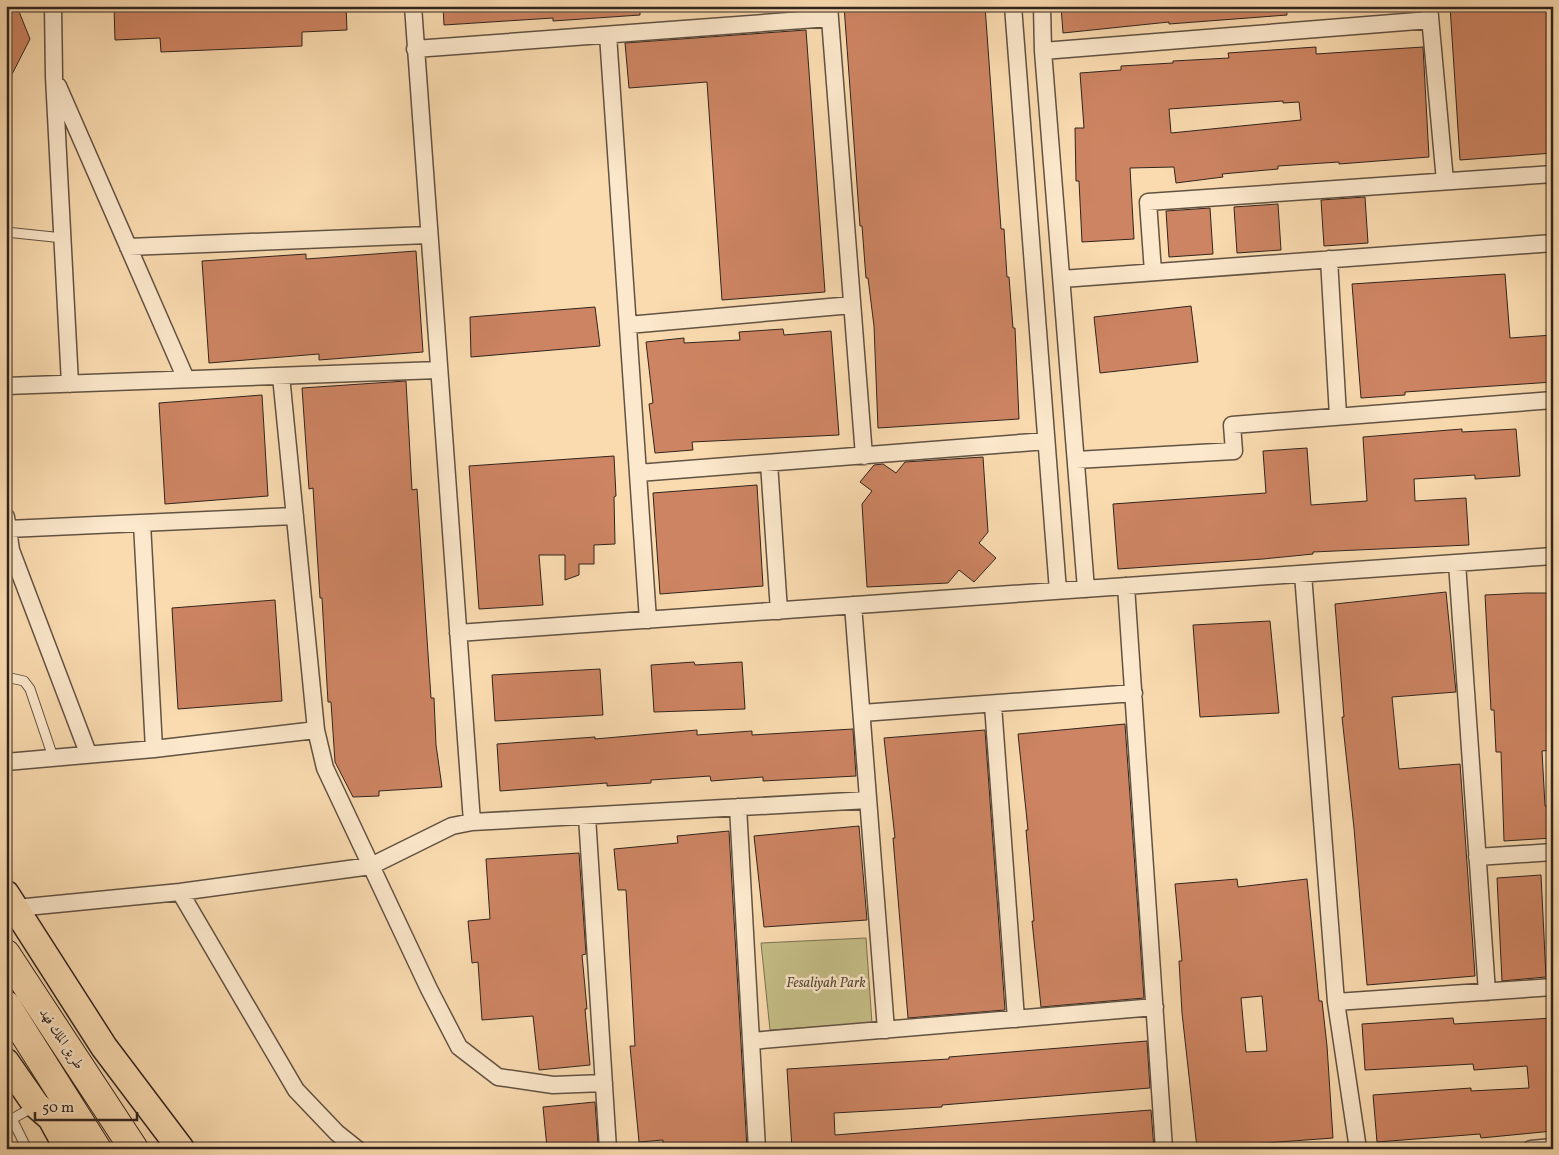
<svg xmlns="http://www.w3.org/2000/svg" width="1559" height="1155" font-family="Vollkorn,Amiri,serif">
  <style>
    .green { fill: #c5be86; stroke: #7a7152 }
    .building { fill: #cd8462; stroke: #30241e; fill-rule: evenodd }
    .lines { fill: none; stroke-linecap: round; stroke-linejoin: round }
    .lane-casing { stroke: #625242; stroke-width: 11 }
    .street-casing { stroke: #625242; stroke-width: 19 }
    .primary-casing { stroke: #30241e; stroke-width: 29 }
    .highway-casing { stroke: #30241e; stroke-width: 30 }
    .lane { stroke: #fce8cc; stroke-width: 9 }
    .street { stroke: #fce8cc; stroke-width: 16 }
    .primary { stroke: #fadbb0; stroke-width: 26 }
    .highway { stroke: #fadbb0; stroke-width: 28 }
    .labels { text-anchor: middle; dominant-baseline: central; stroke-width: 5; stroke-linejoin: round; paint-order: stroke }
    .park-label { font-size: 14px; font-style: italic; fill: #554a38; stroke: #fce8cc }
    .street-label { font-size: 14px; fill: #30241e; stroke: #fce8cc }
  </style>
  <rect width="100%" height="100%" fill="#fadbb0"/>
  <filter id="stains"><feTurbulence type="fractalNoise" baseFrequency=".004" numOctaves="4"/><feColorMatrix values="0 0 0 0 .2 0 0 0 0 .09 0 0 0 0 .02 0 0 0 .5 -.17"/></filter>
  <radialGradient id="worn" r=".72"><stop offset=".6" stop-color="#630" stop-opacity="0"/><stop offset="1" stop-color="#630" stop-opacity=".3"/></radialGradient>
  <path class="green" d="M 866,938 L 872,1023 L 770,1030 L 761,943 Z"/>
  <path class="building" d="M 6,6 L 18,9 L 30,39 L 6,86 Z
    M 114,6 L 346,6 L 347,30 L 302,32 L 302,46 L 161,52 L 160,38 L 115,40 Z
    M 443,6 L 640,6 L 640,15 L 553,21 L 553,18 L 444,25 Z
    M 844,6 L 985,6 L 1001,229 L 1004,229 L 1007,277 L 1009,277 L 1013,328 L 1015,328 L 1019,419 L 878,428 L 874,326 L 868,278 L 866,278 L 862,226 L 860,226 Z
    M 1061,6 L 1286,6 L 1287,15 L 1169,24 L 1169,22 L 1063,33 Z
    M 1450,6 L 1553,6 L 1553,153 L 1460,160 Z
    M 806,30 L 825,292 L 722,300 L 707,82 L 629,88 L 625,43 Z
    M 1316,47 L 1316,54 L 1423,47 L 1429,157 L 1339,164 L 1339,162 L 1278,166 L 1278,169 L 1222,174 L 1223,177 L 1176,183 L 1174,167 L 1130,168 L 1134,239 L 1082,242 L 1079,181 L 1076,181 L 1075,128 L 1084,128 L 1080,73 L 1121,70 L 1121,66 L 1173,63 L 1173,61 L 1229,58 L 1228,53 ZM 1283,101 L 1283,103 L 1299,102 L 1301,120 L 1171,133 L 1169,109 Z
    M 1365,197 L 1368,243 L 1324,246 L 1321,200 Z
    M 1278,204 L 1281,250 L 1237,253 L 1234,207 Z
    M 1210,208 L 1213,254 L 1169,257 L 1166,211 Z
    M 416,251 L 423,352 L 319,360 L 319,354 L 209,363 L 202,261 L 306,254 L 306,259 Z
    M 1505,274 L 1510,338 L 1553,335 L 1553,382 L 1405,392 L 1405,395 L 1361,398 L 1352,284 Z
    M 1191,306 L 1198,362 L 1100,373 L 1094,317 Z
    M 595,307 L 600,346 L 471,357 L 470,317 Z
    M 783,329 L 784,335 L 831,331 L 839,435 L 692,442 L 693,450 L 655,453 L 649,404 L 653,403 L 646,342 L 684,338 L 684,343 L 740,340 L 739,332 Z
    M 406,381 L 412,490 L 417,489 L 431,698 L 434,698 L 436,745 L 442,787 L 379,791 L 379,796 L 353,797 L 335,762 L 331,702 L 328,702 L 322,598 L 320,598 L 313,488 L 309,489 L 302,388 Z
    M 262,395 L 268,496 L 165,504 L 159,403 Z
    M 1462,429 L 1462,432 L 1516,429 L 1520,476 L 1475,479 L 1475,475 L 1414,479 L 1415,501 L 1466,498 L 1469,545 L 1313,552 L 1313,554 L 1263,559 L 1118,569 L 1113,504 L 1266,493 L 1263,451 L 1307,448 L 1311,505 L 1367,501 L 1363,437 Z
    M 614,456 L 616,496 L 614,497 L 615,544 L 594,545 L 594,564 L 579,564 L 579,575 L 565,580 L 565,555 L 539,555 L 543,605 L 479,609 L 469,466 Z
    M 983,457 L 988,532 L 979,543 L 996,558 L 974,582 L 959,570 L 948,583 L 867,587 L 862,504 L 872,491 L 860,482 L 874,465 L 883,464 L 896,473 L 905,462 Z
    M 757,485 L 763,586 L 660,594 L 653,493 Z
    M 1446,592 L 1456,692 L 1392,697 L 1399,769 L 1460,764 L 1475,976 L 1367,985 L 1354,828 L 1342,717 L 1344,717 L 1335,604 Z
    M 1526,593 L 1553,593 L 1553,750 L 1542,751 L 1545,806 L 1553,805 L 1553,838 L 1504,841 L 1501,752 L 1496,752 L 1494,710 L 1491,710 L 1485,595 Z
    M 275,600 L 282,701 L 178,709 L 172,608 Z
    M 1270,621 L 1279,713 L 1200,717 L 1193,625 Z
    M 694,662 L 695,665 L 742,662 L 745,709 L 654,712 L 651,665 Z
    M 600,669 L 603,715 L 495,721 L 492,675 Z
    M 1125,724 L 1144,998 L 1041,1007 L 1032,921 L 1034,921 L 1026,830 L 1028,830 L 1018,734 Z
    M 853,729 L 856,776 L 763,781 L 763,777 L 711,781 L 710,776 L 651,780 L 651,783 L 607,786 L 607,783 L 500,791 L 497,744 L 595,737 L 595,739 L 697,730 L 697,735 L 752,731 L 752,735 Z
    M 985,730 L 1005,1010 L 908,1018 L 893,838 L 895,838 L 884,738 Z
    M 859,826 L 867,920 L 764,927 L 754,836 Z
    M 729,831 L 747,1149 L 663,1149 L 663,1140 L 639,1142 L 630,1046 L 635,1046 L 626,890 L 618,890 L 614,849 L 678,843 L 677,836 Z
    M 579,853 L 586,954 L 582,955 L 587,1009 L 585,1009 L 590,1065 L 539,1070 L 533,1016 L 482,1020 L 478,962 L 472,963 L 468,921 L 490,919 L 486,859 Z
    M 1541,875 L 1546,977 L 1502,981 L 1497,878 Z
    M 1237,879 L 1238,887 L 1307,879 L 1319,1001 L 1322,1001 L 1327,1046 L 1333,1138 L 1197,1148 L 1182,1013 L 1179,961 L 1182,961 L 1175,884 ZM 1262,996 L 1267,1051 L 1246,1052 L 1241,998 Z
    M 1453,1018 L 1454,1024 L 1553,1018 L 1553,1131 L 1481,1138 L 1480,1134 L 1377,1142 L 1373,1095 L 1471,1088 L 1471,1091 L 1529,1088 L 1527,1066 L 1474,1070 L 1473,1064 L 1365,1070 L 1362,1024 Z
    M 1147,1041 L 1150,1088 L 942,1105 L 942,1107 L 834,1113 L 835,1135 L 1151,1110 L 1154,1149 L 792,1149 L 787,1069 L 949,1059 L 949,1057 Z
    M 595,1102 L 598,1144 L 547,1148 L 543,1107 Z"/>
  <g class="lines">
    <g class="lane-casing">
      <path id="lane" d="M 6,232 L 63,238
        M 6,677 L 24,681 L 30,689 L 53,757
        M 27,1149 L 12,1119 L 35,1106"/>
    </g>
    <g class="street-casing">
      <path id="street" d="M 53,6 L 54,77 L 70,384
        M 413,6 L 472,822
        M 829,6 L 864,456
        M 1013,6 L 1058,591
        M 1042,6 L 1043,51 L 1086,589
        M 1429,6 L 1445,181
        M 608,35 L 648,620
        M 415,49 L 830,18
        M 1043,51 L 1430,20
        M 58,86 L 186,379
        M 128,247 L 428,235
        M 1329,259 L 1338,416
        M 1153,272 L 1148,202 L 1553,174
        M 1062,279 L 1553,243
        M 628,325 L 852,305
        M 281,376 L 316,730 L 325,768 L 429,989 L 459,1047 L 498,1077 L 553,1085 L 604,1083
        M 6,386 L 438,370
        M 1076,460 L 1234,451 L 1232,425 L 1553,400
        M 769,463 L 779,611
        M 638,473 L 1046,441
        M 6,517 L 11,550 L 88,753
        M 142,523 L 154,749
        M 8,529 L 295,516
        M 1457,563 L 1487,992
        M 1303,574 L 1336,1002 L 1358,1149
        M 1126,586 L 1164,1149
        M 853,605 L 886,1030
        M 458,633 L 1553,556
        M 993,705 L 1016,1019
        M 862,713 L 1134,693
        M 6,762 L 154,749 L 316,730
        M 738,807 L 757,1149
        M 587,816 L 608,1149
        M 1477,857 L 1553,852
        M 180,892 L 296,1090 L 337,1133 L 357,1149
        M 16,908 L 180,892 L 371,866 L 452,826 L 472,822 L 868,800
        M 1336,1002 L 1553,987
        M 751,1041 L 1155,1007
        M 1531,1149 L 1553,1147"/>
    </g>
    <g class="primary-casing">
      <path id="primary" d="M 6,894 L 104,1047 L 181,1149
        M 6,1062 L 36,1105 L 51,1118 L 68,1149"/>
    </g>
    <g class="highway-casing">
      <path id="highway" d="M 6,954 L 134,1149
        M 6,1005 L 97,1149"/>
    </g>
    <use href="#lane" class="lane"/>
    <use href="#street" class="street"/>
    <use href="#primary" class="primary"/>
    <use href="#highway" class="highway"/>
  </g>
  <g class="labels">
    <g class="park-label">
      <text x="826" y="983">Fesaliyah Park</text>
    </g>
    <g class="street-label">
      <text transform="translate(61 1039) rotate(57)">طريق الملك فهد</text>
    </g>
  </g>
  <rect width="1559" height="1155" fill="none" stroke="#fadbb0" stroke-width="25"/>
  <rect x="8" y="8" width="1544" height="1140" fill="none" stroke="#30241e" stroke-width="2.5"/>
  <rect x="12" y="12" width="1534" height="1130" fill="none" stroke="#30241e"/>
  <path d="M35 1112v8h102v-8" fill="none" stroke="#30241e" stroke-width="2.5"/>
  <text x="42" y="1112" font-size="15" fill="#30241e" stroke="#fce8cc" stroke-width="4" paint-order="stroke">50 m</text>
  <rect width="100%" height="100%" filter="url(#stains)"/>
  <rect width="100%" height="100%" fill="url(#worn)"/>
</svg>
